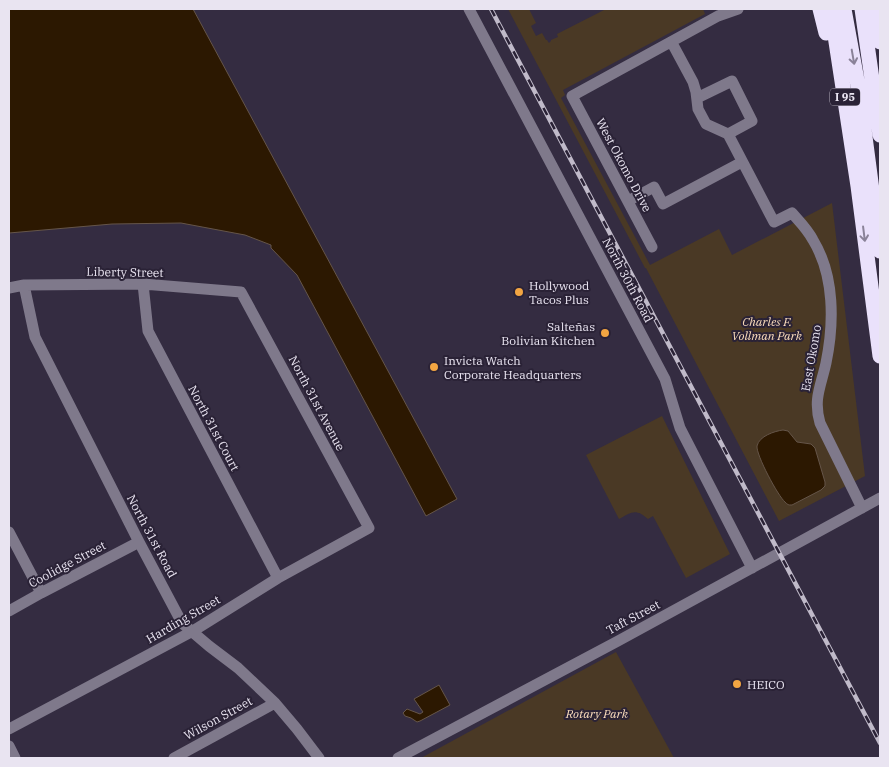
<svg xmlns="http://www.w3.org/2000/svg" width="889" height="767" font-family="'IBM Plex Serif',serif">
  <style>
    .green { fill: #4a3925 }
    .water { fill: #2c1801; stroke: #655549 }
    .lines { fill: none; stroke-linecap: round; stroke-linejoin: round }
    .minor { stroke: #7f798b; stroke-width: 11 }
    .highway { stroke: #eae1fb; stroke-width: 15 }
    .rail-casing { stroke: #c0bac9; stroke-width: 4.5 }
    .rail { stroke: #2a2236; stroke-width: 2.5; stroke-dasharray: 8; stroke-linecap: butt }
    .oneway { stroke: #8a8298 }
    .poi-dot { fill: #f2a542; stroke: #2a2236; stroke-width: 2 }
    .labels { text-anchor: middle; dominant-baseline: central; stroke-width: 4; stroke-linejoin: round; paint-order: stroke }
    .shield { fill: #2a2236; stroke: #b0aab9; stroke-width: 1 }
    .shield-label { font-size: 11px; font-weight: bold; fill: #e9e4f1 }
    .street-label { font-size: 12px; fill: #e9e4f1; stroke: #2a2236 }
    .poi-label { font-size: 12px; fill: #e9e4f1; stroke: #2a2236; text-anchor: start }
    .park-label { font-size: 12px; font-style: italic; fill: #fbddbc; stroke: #2a2236 }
  </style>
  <rect width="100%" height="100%" fill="#342c41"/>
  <path class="green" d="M 508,9 L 529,9 L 536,23 L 531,26 L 536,36 L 542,33 L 546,40 L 547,40 L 549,43 L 551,41 L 551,40 L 558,37 L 557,34 L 606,9 L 703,9 L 705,14 L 563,90 L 565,95 L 561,98 L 650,265 L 719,229 L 732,255 L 832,203 L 865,476 L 779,521 L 646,268 L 645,268 Z
    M 662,416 L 730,554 L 686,578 L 653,516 L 648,519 C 636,508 631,512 619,519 L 586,455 Z
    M 616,652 L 674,758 L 421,758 Z"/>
  <path class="water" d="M 9,9 L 193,9 L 457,499 L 426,516 L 297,275 L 271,248 L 271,245 L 245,235 L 181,223 L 112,224 L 9,233 Z
    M 783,430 L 788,431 L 797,442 L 811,444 L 815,448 L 825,482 L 825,486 L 821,490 L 792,505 C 788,505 788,505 785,502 C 778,496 756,455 757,446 C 759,436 775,431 783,430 Z
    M 439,685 L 450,705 L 420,721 L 417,722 L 411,718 L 405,716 L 403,713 L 407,709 L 420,714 L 423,712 L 414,699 Z"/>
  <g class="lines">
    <path class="minor" d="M 469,9 L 665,379 L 680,428 L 752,568
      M 672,43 L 693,82 L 696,92 L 698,109 L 706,124 L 728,134 L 774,222 L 792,213 C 800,222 808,230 813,240 C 835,276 834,324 826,363 C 821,386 813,399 820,423 L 862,508
      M 697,98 L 732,81 L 752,121 L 728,134
      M 628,201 L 654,187 L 663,204 L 742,162
      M 652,247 L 572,96 L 718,16 L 738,9
      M 143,284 L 148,331 L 278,578
      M 24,285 L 35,337 L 139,542 L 182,623 L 209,646 L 238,668 L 275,703 L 297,729 L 319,758
      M 9,288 L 24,285 L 143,284 L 241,292 L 369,528 L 278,578 L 193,631 L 9,729
      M 9,532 L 41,593
      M 9,611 L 41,593 L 139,542
      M 9,746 L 15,758
      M 174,758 L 275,703
      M 398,758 L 618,641 L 880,498"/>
    <path class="highway" d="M 820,9 L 826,33
      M 831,9 L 858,186 L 880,356
      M 844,9 L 859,91 L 880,251
      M 862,9 L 880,135
      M 875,9 L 880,42"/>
    <g class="rail-casing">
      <path id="rail" d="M 491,9 L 880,743"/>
    </g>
    <use href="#rail" class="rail"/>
  </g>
  <defs><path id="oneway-shaft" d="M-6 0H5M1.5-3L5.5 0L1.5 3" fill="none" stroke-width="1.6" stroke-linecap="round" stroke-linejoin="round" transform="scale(1.25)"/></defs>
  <g class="oneway">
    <use href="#oneway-shaft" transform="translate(853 57) rotate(80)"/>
    <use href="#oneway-shaft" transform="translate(864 234) rotate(83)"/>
  </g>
  <g class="poi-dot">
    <circle cx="519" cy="292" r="5"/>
    <circle cx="605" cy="333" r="5"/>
    <circle cx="434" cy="367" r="5"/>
    <circle cx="737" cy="684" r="5"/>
  </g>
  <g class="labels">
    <rect class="shield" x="830" y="88.5" width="30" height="17" rx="4"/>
    <g class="shield-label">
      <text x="845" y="97">I 95</text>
    </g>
    <g class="street-label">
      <text transform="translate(624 165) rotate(62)">West Okomo Drive</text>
      <text transform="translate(125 272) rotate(1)">Liberty Street</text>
      <text transform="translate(628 280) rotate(62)">North 30th Road</text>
      <text transform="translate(811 358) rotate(-80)">East Okomo</text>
      <text transform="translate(317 403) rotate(62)">North 31st Avenue</text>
      <text transform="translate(214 428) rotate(62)">North 31st Court</text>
      <text transform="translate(152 536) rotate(62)">North 31st Road</text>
      <text transform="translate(67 564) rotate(-28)">Coolidge Street</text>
      <text transform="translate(633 617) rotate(-28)">Taft Street</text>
      <text transform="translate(183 619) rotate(-30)">Harding Street</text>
      <text transform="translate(218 718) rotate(-29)">Wilson Street</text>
    </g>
    <g class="poi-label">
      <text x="529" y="285">Hollywood<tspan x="529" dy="14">Tacos Plus</tspan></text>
      <text x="595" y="326" text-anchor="end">Salteñas<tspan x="595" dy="14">Bolivian Kitchen</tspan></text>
      <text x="444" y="360">Invicta Watch<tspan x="444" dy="14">Corporate Headquarters</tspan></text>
      <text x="747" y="684">HEICO</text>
    </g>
    <g class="park-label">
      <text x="767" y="321">Charles F.<tspan x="767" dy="14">Vollman Park</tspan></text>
      <text x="597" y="713">Rotary Park</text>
    </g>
  </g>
  <rect width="889" height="767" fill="none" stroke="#e9e4f1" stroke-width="20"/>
</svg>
